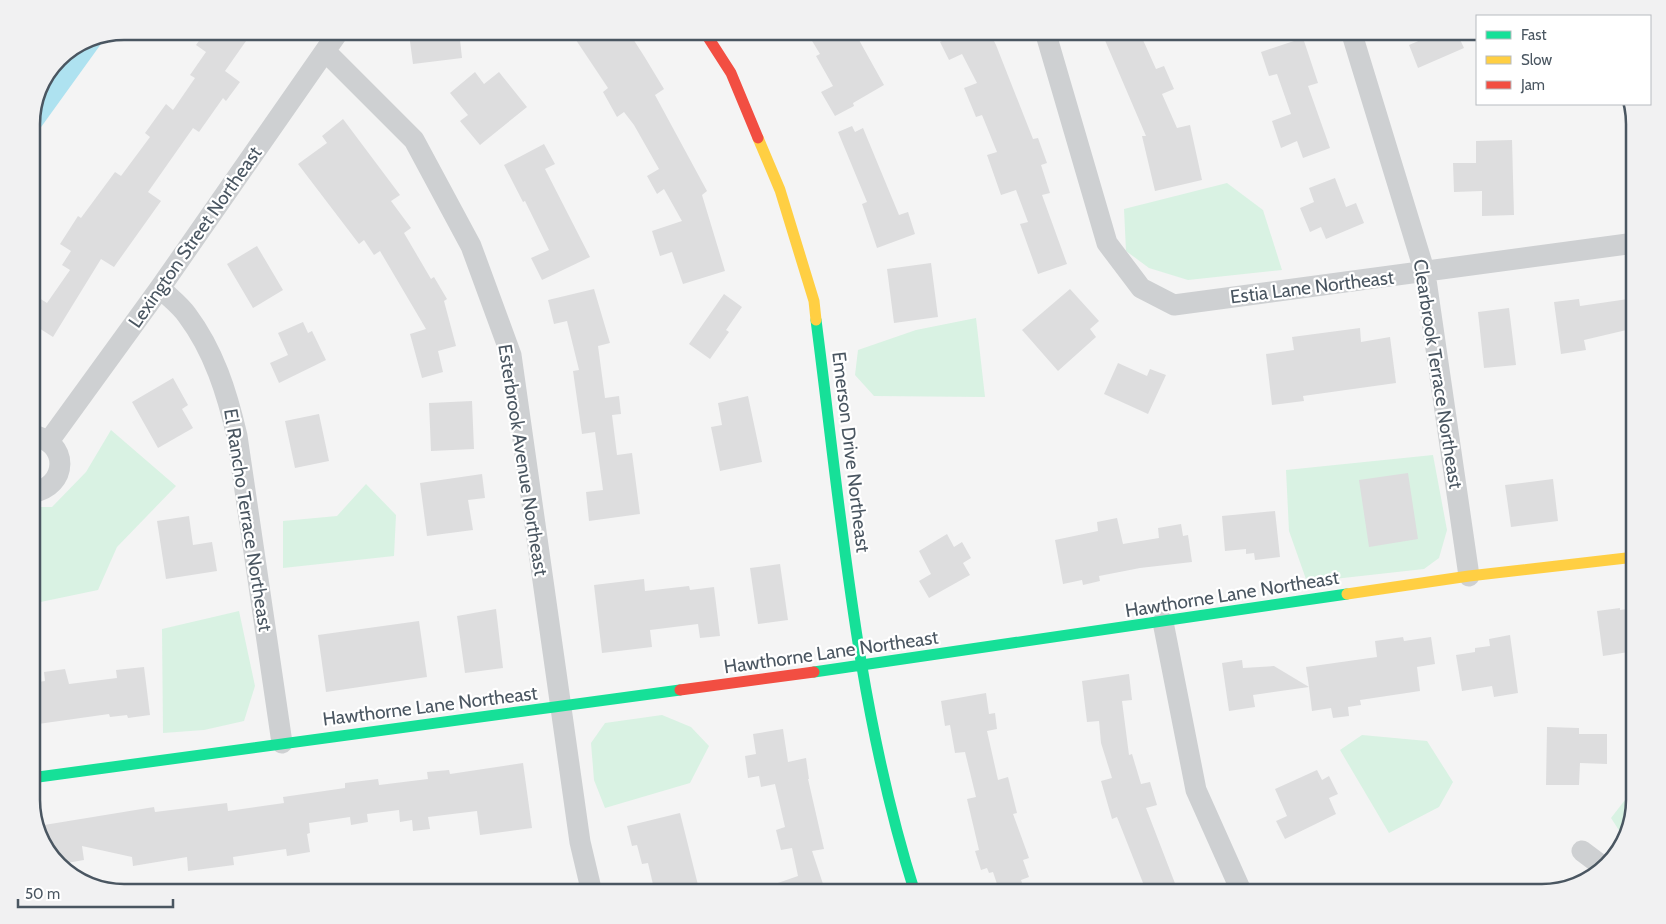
<svg xmlns="http://www.w3.org/2000/svg" width="1666" height="924" font-family="Cabin,sans-serif">
  <style>
    .green { fill: #d9f2e3 }
    .lines { fill: none; stroke-linecap: round; stroke-linejoin: round }
    .canal { stroke: #aee2f0; stroke-width: 21 }
    .building { fill: #ddddde }
    .street { stroke: #ced0d2; stroke-width: 21 }
    .fast { stroke: #16e098; stroke-width: 11 }
    .slow { stroke: #ffcf43; stroke-width: 11 }
    .jam { stroke: #f24e42; stroke-width: 11 }
    .labels { text-anchor: middle; dominant-baseline: central; stroke-width: 4.5; stroke-linejoin: round; paint-order: stroke }
    .street-label { font-size: 19px; fill: #4a5661; stroke: #fff }
    .rim { fill: none; stroke: #4a5661; stroke-width: 2.5 }
  </style>
  <rect width="100%" height="100%" fill="#f4f4f4"/>
  <path class="green" d="M 1227,183 L 1263,210 L 1282,270 L 1188,280 L 1149,268 L 1126,251 L 1124,209 Z
    M 976,318 L 985,397 L 874,396 L 855,375 L 858,350 L 916,330 Z
    M 111,430 L 176,486 L 117,547 L 98,590 L 31,604 L 31,507 L 52,507 L 86,472 Z
    M 1433,455 L 1447,530 L 1439,558 L 1424,569 L 1307,582 L 1289,531 L 1286,470 Z
    M 366,484 L 396,515 L 394,556 L 283,568 L 283,521 L 337,516 Z
    M 239,611 L 255,686 L 244,721 L 204,730 L 163,733 L 162,629 Z
    M 662,715 L 691,727 L 709,746 L 690,783 L 605,808 L 594,780 L 591,743 L 605,723 Z
    M 1362,735 L 1427,741 L 1453,782 L 1439,807 L 1389,833 L 1340,750 Z
    M 1635,787 L 1635,800 L 1624,838 L 1611,818 Z"/>
  <g class="lines">
    <path class="canal" d="M 31,123 L 93,37"/>
  </g>
  <path class="building" d="M 206,31 L 253,31 L 225,71 L 240,82 L 226,101 L 223,98 L 199,132 L 193,128 L 148,192 L 161,201 L 114,267 L 101,259 L 53,337 L 31,323 L 31,293 L 47,303 L 70,270 L 62,265 L 71,251 L 60,244 L 78,216 L 81,218 L 115,172 L 121,176 L 150,137 L 145,133 L 166,104 L 173,110 L 195,78 L 190,75 L 206,52 L 196,45 Z
    M 425,31 L 459,31 L 462,58 L 413,64 L 409,34 Z
    M 570,31 L 628,31 L 644,56 L 664,89 L 655,95 L 707,191 L 702,195 L 725,271 L 683,284 L 672,252 L 660,256 L 652,231 L 682,221 L 664,189 L 657,194 L 647,176 L 659,169 L 634,125 L 624,112 L 617,117 L 603,92 L 608,88 Z
    M 806,31 L 854,31 L 884,85 L 853,103 L 854,106 L 835,116 L 821,92 L 833,86 L 816,56 L 820,54 Z
    M 961,31 L 989,31 L 996,45 L 1033,139 L 1038,138 L 1047,163 L 1041,165 L 1050,193 L 1042,195 L 1067,264 L 1038,274 L 1020,224 L 1028,222 L 1016,190 L 1001,195 L 987,155 L 997,152 L 982,115 L 976,117 L 964,88 L 977,83 L 962,54 L 949,60 L 940,42 Z
    M 1101,31 L 1139,31 L 1156,69 L 1164,66 L 1174,89 L 1162,94 L 1177,128 L 1190,125 L 1202,180 L 1155,191 L 1142,136 L 1146,136 Z
    M 1428,31 L 1456,31 L 1464,48 L 1418,68 L 1409,45 L 1430,36 Z
    M 1303,38 L 1318,83 L 1308,86 L 1330,148 L 1303,158 L 1297,141 L 1281,148 L 1272,121 L 1291,114 L 1277,74 L 1269,76 L 1261,52 Z
    M 475,72 L 484,84 L 499,72 L 527,107 L 480,145 L 460,121 L 468,115 L 450,93 Z
    M 343,119 L 400,195 L 391,201 L 411,228 L 404,233 L 431,279 L 434,277 L 447,299 L 444,301 L 456,346 L 438,351 L 443,372 L 422,378 L 410,334 L 426,329 L 380,251 L 374,255 L 364,240 L 359,244 L 298,164 L 327,143 L 322,136 Z
    M 852,126 L 855,132 L 863,128 L 899,215 L 908,212 L 915,234 L 877,248 L 862,204 L 867,202 L 838,132 Z
    M 1512,140 L 1514,215 L 1482,216 L 1482,191 L 1454,192 L 1453,163 L 1476,163 L 1476,141 Z
    M 544,144 L 555,164 L 545,169 L 590,257 L 542,280 L 531,258 L 549,250 L 525,201 L 523,202 L 504,165 Z
    M 1335,178 L 1346,207 L 1356,203 L 1364,223 L 1326,239 L 1321,227 L 1310,232 L 1300,208 L 1314,202 L 1309,188 Z
    M 257,246 L 283,290 L 253,308 L 227,264 Z
    M 931,263 L 938,317 L 894,323 L 887,269 Z
    M 594,289 L 610,343 L 598,346 L 605,398 L 619,396 L 621,414 L 612,415 L 617,455 L 632,453 L 640,514 L 589,521 L 586,492 L 603,490 L 595,432 L 582,434 L 573,371 L 579,370 L 567,321 L 554,324 L 548,300 Z
    M 1070,289 L 1099,321 L 1090,329 L 1096,337 L 1058,371 L 1022,330 Z
    M 724,294 L 742,307 L 726,330 L 729,332 L 710,359 L 689,344 Z
    M 1635,298 L 1635,328 L 1584,340 L 1586,350 L 1561,354 L 1554,302 L 1579,299 L 1580,306 Z
    M 1509,308 L 1516,365 L 1484,368 L 1478,312 Z
    M 303,322 L 308,333 L 312,331 L 326,360 L 279,383 L 270,363 L 288,355 L 278,333 Z
    M 1360,328 L 1361,342 L 1390,337 L 1396,383 L 1303,396 L 1304,401 L 1272,405 L 1266,354 L 1294,350 L 1292,337 Z
    M 1118,363 L 1147,376 L 1150,369 L 1166,375 L 1148,414 L 1104,394 Z
    M 173,378 L 188,405 L 182,409 L 193,428 L 158,448 L 132,402 Z
    M 748,396 L 762,462 L 720,471 L 711,427 L 722,425 L 718,403 Z
    M 472,401 L 474,449 L 431,451 L 429,403 Z
    M 319,414 L 329,461 L 295,468 L 285,421 Z
    M 1408,473 L 1418,539 L 1369,547 L 1359,480 Z
    M 482,474 L 485,498 L 468,500 L 473,530 L 427,536 L 420,483 Z
    M 1553,479 L 1558,521 L 1511,527 L 1505,485 Z
    M 1275,511 L 1280,557 L 1255,560 L 1254,553 L 1246,554 L 1246,549 L 1225,551 L 1222,516 Z
    M 189,516 L 193,545 L 212,542 L 217,571 L 166,579 L 157,521 Z
    M 1117,518 L 1123,544 L 1159,538 L 1158,528 L 1181,524 L 1183,536 L 1188,535 L 1192,562 L 1140,568 L 1099,576 L 1100,581 L 1083,585 L 1082,580 L 1063,584 L 1055,540 L 1098,531 L 1097,522 Z
    M 947,534 L 954,547 L 962,542 L 971,558 L 963,563 L 970,575 L 929,598 L 919,581 L 931,574 L 919,551 Z
    M 780,564 L 788,620 L 758,624 L 750,568 Z
    M 644,579 L 645,591 L 689,586 L 690,590 L 714,587 L 720,636 L 700,638 L 698,624 L 650,630 L 652,647 L 602,653 L 594,585 Z
    M 1620,608 L 1620,610 L 1635,608 L 1635,651 L 1603,656 L 1597,611 Z
    M 496,609 L 503,668 L 465,673 L 457,616 Z
    M 419,621 L 427,677 L 326,692 L 318,635 Z
    M 1510,635 L 1518,693 L 1494,697 L 1492,686 L 1462,691 L 1456,655 L 1475,652 L 1475,648 L 1490,646 L 1489,639 Z
    M 1403,637 L 1404,641 L 1431,637 L 1435,664 L 1417,667 L 1420,691 L 1360,700 L 1361,705 L 1348,707 L 1349,716 L 1333,718 L 1331,708 L 1312,711 L 1309,687 L 1253,695 L 1255,707 L 1229,711 L 1222,663 L 1242,660 L 1243,668 L 1274,666 L 1309,687 L 1306,667 L 1377,657 L 1375,641 Z
    M 144,667 L 150,715 L 128,718 L 127,715 L 110,717 L 109,714 L 31,725 L 31,683 L 45,681 L 44,672 L 65,669 L 69,684 L 117,678 L 116,670 Z
    M 1129,674 L 1132,700 L 1122,701 L 1129,755 L 1132,754 L 1141,784 L 1150,782 L 1157,805 L 1146,808 L 1176,886 L 1158,893 L 1147,893 L 1117,817 L 1112,819 L 1101,781 L 1112,778 L 1101,743 L 1099,721 L 1087,722 L 1082,681 Z
    M 986,693 L 989,714 L 995,713 L 997,729 L 987,731 L 998,780 L 1008,777 L 1017,813 L 1013,814 L 1029,858 L 1023,860 L 1029,877 L 1021,880 L 1024,889 L 1014,893 L 1000,893 L 993,872 L 989,873 L 987,868 L 981,870 L 975,851 L 979,850 L 967,799 L 976,797 L 965,752 L 955,753 L 950,725 L 945,726 L 941,701 Z
    M 1547,727 L 1579,728 L 1579,734 L 1607,734 L 1607,764 L 1580,763 L 1579,785 L 1546,785 Z
    M 783,729 L 788,762 L 806,758 L 809,779 L 808,779 L 824,849 L 812,851 L 826,893 L 759,893 L 758,890 L 798,876 L 792,848 L 781,850 L 776,830 L 785,827 L 775,784 L 761,787 L 759,776 L 748,778 L 745,756 L 756,754 L 753,734 Z
    M 523,763 L 532,828 L 480,835 L 477,811 L 428,817 L 430,829 L 413,831 L 412,820 L 400,822 L 399,810 L 367,814 L 368,822 L 351,825 L 350,817 L 309,823 L 310,833 L 307,834 L 310,852 L 287,856 L 286,849 L 233,857 L 234,865 L 188,871 L 187,857 L 133,866 L 132,857 L 82,846 L 84,860 L 61,864 L 44,846 L 38,826 L 154,807 L 155,812 L 227,803 L 228,811 L 284,803 L 283,797 L 345,788 L 345,783 L 378,779 L 379,785 L 428,779 L 427,772 L 449,770 L 450,774 Z
    M 1317,770 L 1322,780 L 1329,776 L 1338,794 L 1329,798 L 1336,814 L 1285,839 L 1276,821 L 1287,816 L 1275,789 Z
    M 680,813 L 700,893 L 655,893 L 648,863 L 642,864 L 637,845 L 632,846 L 627,826 Z"/>
  <g class="lines">
    <path class="street" d="M 1045,31 L 1107,243 L 1141,288 L 1174,305 L 1635,243
      M 1351,31 L 1425,273 L 1469,576
      M 325,51 L 414,140 L 471,246 L 511,355 L 580,842 L 592,893
      M 160,288 C 169,297 180,305 187,315 C 214,351 227,393 237,436 L 282,743
      M 31,435 C 70,441 69,487 31,493
      M 49,441 L 160,288 L 339,31
      M 1163,622 L 1196,790 L 1242,893
      M 1582,851 L 1602,866"/>
    <path class="fast" d="M 816,320 C 841,512 856,707 915,893
      M 814,672 L 1347,594
      M 31,778 L 680,690"/>
    <path class="slow" d="M 758,138 L 780,190 L 814,301 L 816,320
      M 1347,594 L 1469,576 L 1635,557"/>
    <path class="jam" d="M 704,31 L 731,73 L 758,138
      M 680,690 L 814,672"/>
  </g>
  <g class="labels">
    <g class="street-label">
      <text transform="translate(195 237) rotate(-55)">Lexington Street Northeast</text>
      <text transform="translate(1312 287) rotate(-7)">Estia Lane Northeast</text>
      <text transform="translate(1438 374) rotate(81)">Clearbrook Terrace Northeast</text>
      <text transform="translate(851 452) rotate(83)">Emerson Drive Northeast</text>
      <text transform="translate(523 460) rotate(81)">Esterbrook Avenue Northeast</text>
      <text transform="translate(248 520) rotate(81)">El Rancho Terrace Northeast</text>
      <text transform="translate(1232 594) rotate(-9)">Hawthorne Lane Northeast</text>
      <text transform="translate(831 652) rotate(-8)">Hawthorne Lane Northeast</text>
      <text transform="translate(430 706) rotate(-7)">Hawthorne Lane Northeast</text>
    </g>
  </g>
  <path d="M0 0H1666V924H0ZM124 40H1542A84 84 0 0 1 1626 124V800A84 84 0 0 1 1542 884H124A84 84 0 0 1 40 800V124A84 84 0 0 1 124 40Z" fill="#f1f1f2" fill-rule="evenodd"/>
  <path class="rim" d="M124 40H1542A84 84 0 0 1 1626 124V800A84 84 0 0 1 1542 884H124A84 84 0 0 1 40 800V124A84 84 0 0 1 124 40Z"/>
  <rect x="1476" y="15" width="175" height="90" fill="#ffffff" stroke="#b7bbc0"/>
  <rect x="1486" y="31" width="25" height="8" fill="#16e098" stroke="#b7bbc0"/>
  <text x="1521" y="40" font-size="15" fill="#4a5661">Fast</text>
  <rect x="1486" y="56" width="25" height="8" fill="#ffcf43" stroke="#b7bbc0"/>
  <text x="1521" y="65" font-size="15" fill="#4a5661">Slow</text>
  <rect x="1486" y="81" width="25" height="8" fill="#f24e42" stroke="#b7bbc0"/>
  <text x="1521" y="90" font-size="15" fill="#4a5661">Jam</text>
  <path d="M18 899v8h155v-8" fill="none" stroke="#4a5661" stroke-width="2.5"/>
  <text x="25" y="899" font-size="15" fill="#4a5661" stroke="#ffffff" stroke-width="4" paint-order="stroke">50 m</text>
</svg>
